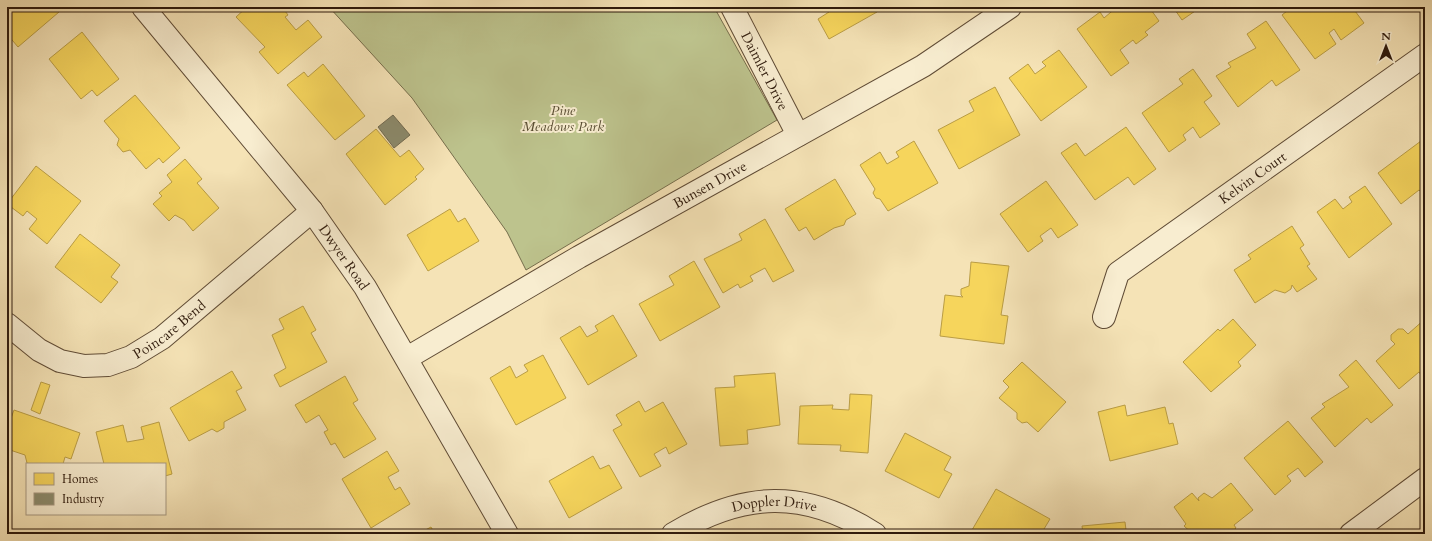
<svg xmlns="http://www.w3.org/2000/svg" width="1432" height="541" font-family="Cardo,serif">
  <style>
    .green { fill: #bdc38d; stroke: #766e4c }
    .homes { fill: #f6d55c; stroke: #ba9d44 }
    .industry { fill: #8c8c6e; stroke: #706a51 }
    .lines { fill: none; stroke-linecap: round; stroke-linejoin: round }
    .minor-casing { stroke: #604c36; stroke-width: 24 }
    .minor { stroke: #f8edd0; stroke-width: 22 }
    .labels { text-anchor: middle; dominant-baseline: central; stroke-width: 4; stroke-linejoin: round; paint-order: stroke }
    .street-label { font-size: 14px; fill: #2e1a0c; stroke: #f8edd0 }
    .park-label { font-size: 14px; font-style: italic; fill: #594d33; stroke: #f8edd0 }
  </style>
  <rect width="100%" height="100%" fill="#f5e3b6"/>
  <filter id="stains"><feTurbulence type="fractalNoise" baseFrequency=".005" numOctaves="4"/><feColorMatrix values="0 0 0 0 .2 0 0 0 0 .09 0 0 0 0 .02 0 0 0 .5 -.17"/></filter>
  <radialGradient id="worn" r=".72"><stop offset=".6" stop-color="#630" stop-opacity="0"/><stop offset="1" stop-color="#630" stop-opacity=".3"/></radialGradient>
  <path class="green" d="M 329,7 L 714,7 L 777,120 L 526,270 L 507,232 L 412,98 Z"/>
  <path class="homes" d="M 7,7 L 55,7 L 59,12 L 18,47 L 7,34 Z
    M 247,7 L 282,7 L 288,15 L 285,17 L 296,30 L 308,20 L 322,37 L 278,74 L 259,52 L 265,47 L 236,17 Z
    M 826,7 L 874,7 L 877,12 L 829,39 L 818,19 L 829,12 Z
    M 1117,7 L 1149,7 L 1159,21 L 1145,32 L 1148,35 L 1136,44 L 1133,40 L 1120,50 L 1129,63 L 1111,76 L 1077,29 L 1100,12 L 1104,18 Z
    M 1173,7 L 1201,7 L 1182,20 Z
    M 1292,7 L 1352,7 L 1364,23 L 1341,40 L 1334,29 L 1329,33 L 1336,44 L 1315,59 L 1282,15 Z
    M 1266,21 L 1300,70 L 1276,86 L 1272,80 L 1238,107 L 1216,76 L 1231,67 L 1228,63 L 1256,48 L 1247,34 Z
    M 82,32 L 119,79 L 97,96 L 92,90 L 81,99 L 49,59 Z
    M 1059,50 L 1087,87 L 1041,121 L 1009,78 L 1028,64 L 1035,74 L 1046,66 L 1042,62 Z
    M 323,64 L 365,116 L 335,140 L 287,85 L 304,72 L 308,77 Z
    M 1193,69 L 1212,96 L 1204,102 L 1220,124 L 1200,138 L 1193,127 L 1183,135 L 1186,140 L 1169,152 L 1142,113 L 1183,84 L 1179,79 Z
    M 995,87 L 1020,135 L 959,169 L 938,130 L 974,111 L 969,101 Z
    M 135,95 L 180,148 L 163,163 L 159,158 L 146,169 L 130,150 L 123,152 L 117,145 L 119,139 L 104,121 Z
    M 1126,127 L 1156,169 L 1134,185 L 1128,177 L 1095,200 L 1061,153 L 1076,143 L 1085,156 Z
    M 376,129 L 400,157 L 409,150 L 424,169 L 415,177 L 417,179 L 385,205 L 346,154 Z
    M 1425,138 L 1425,196 L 1419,190 L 1401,204 L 1378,173 Z
    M 914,141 L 938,183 L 888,211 L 880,199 L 876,198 L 873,193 L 875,189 L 860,165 L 880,152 L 887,164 L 899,157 L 896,152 Z
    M 185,159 L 202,179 L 197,183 L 219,208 L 193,231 L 184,220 L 175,215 L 169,221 L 153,204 L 162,196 L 159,193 L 172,182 L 167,175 Z
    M 36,166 L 81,201 L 47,244 L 29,229 L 37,219 L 27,211 L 23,216 L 7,204 Z
    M 835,179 L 856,214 L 846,220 L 844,225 L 834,228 L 814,240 L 806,227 L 799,231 L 785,209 Z
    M 1046,181 L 1078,225 L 1058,238 L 1051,228 L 1040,236 L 1043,241 L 1028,252 L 1000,214 Z
    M 1365,186 L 1392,224 L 1349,258 L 1317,212 L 1335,199 L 1343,209 L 1352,202 L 1349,197 Z
    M 450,209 L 458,222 L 465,218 L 479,241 L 428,271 L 407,235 Z
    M 765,219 L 794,271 L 773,282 L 765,268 L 750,276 L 753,281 L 740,288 L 738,284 L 723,293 L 704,259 L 742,240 L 739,234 Z
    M 1292,226 L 1304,245 L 1300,248 L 1310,264 L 1307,266 L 1317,279 L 1297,292 L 1292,285 L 1291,289 L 1285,293 L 1275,290 L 1255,303 L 1234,270 L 1251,259 L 1248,255 Z
    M 80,234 L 120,265 L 111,277 L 118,282 L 101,303 L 55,267 Z
    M 694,261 L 720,307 L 660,341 L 639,304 L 674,285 L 669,276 Z
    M 971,262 L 1009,266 L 1001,315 L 1008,316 L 1004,344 L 940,336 L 945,295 L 963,297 L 961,295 L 961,289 L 969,286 Z
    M 303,306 L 316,330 L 311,333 L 327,362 L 280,387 L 274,375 L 286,368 L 272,335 L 284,329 L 279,319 Z
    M 613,315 L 637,356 L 588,385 L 560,338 L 580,326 L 587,337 L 598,331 L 595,326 Z
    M 1233,319 L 1256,345 L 1238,362 L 1241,366 L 1211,392 L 1183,362 L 1218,329 L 1220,331 Z
    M 1425,319 L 1425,371 L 1421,375 L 1419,372 L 1399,389 L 1376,361 L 1395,344 L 1391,340 L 1391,335 L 1398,329 L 1403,329 L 1408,334 Z
    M 543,355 L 566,398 L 516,425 L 490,378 L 510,366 L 516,378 L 528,371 L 524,365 Z
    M 1356,360 L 1393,405 L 1371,423 L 1367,418 L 1335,447 L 1311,418 L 1325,407 L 1322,404 L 1349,387 L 1339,375 Z
    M 1022,362 L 1066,402 L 1038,432 L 1027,422 L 1022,423 L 1017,419 L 1017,413 L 999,398 L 1009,387 L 1003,381 Z
    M 232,371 L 242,388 L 236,391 L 246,410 L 224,422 L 224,428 L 217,432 L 212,429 L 189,441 L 170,408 Z
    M 775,373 L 780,425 L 747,430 L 748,444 L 720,446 L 715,388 L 735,387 L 734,376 Z
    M 345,376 L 358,400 L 353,403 L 376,439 L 344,458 L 335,443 L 331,445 L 324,432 L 328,430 L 319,415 L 306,423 L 295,405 Z
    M 41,382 L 50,385 L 40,414 L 31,410 Z
    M 850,394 L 872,395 L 868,453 L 840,451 L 841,445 L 798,444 L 800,406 L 833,405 L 832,409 L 849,410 Z
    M 639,401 L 645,412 L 663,402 L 687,444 L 669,454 L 666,447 L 654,454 L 661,466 L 640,477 L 613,430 L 622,425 L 616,415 Z
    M 1125,405 L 1127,416 L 1165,407 L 1169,424 L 1173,423 L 1178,444 L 1110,461 L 1098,412 Z
    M 14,410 L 80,433 L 71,459 L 65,457 L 63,464 L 29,464 L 27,463 L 25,455 L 7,449 L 7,429 Z
    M 1288,421 L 1323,462 L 1305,477 L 1298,468 L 1287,476 L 1291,481 L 1275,495 L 1244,458 Z
    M 159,422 L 172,474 L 165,476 L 165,464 L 104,464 L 96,432 L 123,425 L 127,442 L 144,439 L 141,427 Z
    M 905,433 L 951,457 L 944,470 L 952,474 L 939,498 L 885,471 Z
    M 387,451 L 399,471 L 388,477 L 395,490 L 400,487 L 410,504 L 371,528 L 342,479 Z
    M 593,456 L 600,469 L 609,465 L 622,488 L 569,518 L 549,481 Z
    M 1231,483 L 1253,510 L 1234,525 L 1236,528 L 1229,534 L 1193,534 L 1184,526 L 1186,524 L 1174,507 L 1192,493 L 1199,501 L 1198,498 L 1204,493 L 1212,498 Z
    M 996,489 L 1050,519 L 1041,534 L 980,534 L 972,530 Z
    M 1125,522 L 1126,530 L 1133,530 L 1135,534 L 1083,534 L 1082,526 Z
    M 431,527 L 435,534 L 418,534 Z"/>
  <path class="industry" d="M 393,115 L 410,135 L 394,148 L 378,127 Z"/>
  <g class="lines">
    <g class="minor-casing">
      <g id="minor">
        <path id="s1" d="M 143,7 L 312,211 L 365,287 L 507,534"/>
        <path id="s2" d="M 732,7 L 798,135"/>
        <path id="s3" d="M 1104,317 L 1118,273 L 1425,55"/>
        <path id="s4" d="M 7,324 L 39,350 L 60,361 L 84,366 L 108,365 L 131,357 L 162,338 L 312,211"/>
        <path id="s5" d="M 407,358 L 579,257 L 923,66 L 1010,7"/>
        <path id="s6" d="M 673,534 C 744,491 805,489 875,534"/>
        <path d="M 1351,534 L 1425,479"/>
      </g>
    </g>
    <use href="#minor" class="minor"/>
  </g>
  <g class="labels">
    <g class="street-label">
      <text stroke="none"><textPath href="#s2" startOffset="72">Daimler Drive</textPath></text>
      <text stroke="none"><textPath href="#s3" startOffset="211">Kelvin Court</textPath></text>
      <text stroke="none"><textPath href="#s5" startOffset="349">Bunsen Drive</textPath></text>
      <text stroke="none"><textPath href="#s1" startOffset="321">Dwyer Road</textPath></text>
      <text stroke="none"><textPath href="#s4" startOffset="185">Poincare Bend</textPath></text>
      <text stroke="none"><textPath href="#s6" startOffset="108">Doppler Drive</textPath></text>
    </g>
    <g class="park-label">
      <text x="563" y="110">Pine<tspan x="563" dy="16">Meadows Park</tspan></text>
    </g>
  </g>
  <rect width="1432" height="541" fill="none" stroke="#f5e3b6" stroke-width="24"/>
  <rect x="8" y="8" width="1416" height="525" fill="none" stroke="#2e1a0c" stroke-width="2"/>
  <rect x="12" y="12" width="1408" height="517" fill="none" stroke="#2e1a0c"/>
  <rect x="26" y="463" width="140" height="52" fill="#f8edd0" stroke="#a79982"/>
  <rect x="34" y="473" width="20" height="12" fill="#f6d55c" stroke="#a79982"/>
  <text x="62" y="483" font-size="12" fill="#2e1a0c">Homes</text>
  <rect x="34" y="493" width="20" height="12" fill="#8c8c6e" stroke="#a79982"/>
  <text x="62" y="503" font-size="12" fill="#2e1a0c">Industry</text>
  <g transform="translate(1386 46)" stroke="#f8edd0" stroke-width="3" paint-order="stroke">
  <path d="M0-3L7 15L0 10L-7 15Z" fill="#2e1a0c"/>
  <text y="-6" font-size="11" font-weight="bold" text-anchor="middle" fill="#2e1a0c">N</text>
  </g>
  <rect width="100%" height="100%" filter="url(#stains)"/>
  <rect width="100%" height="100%" fill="url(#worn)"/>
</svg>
